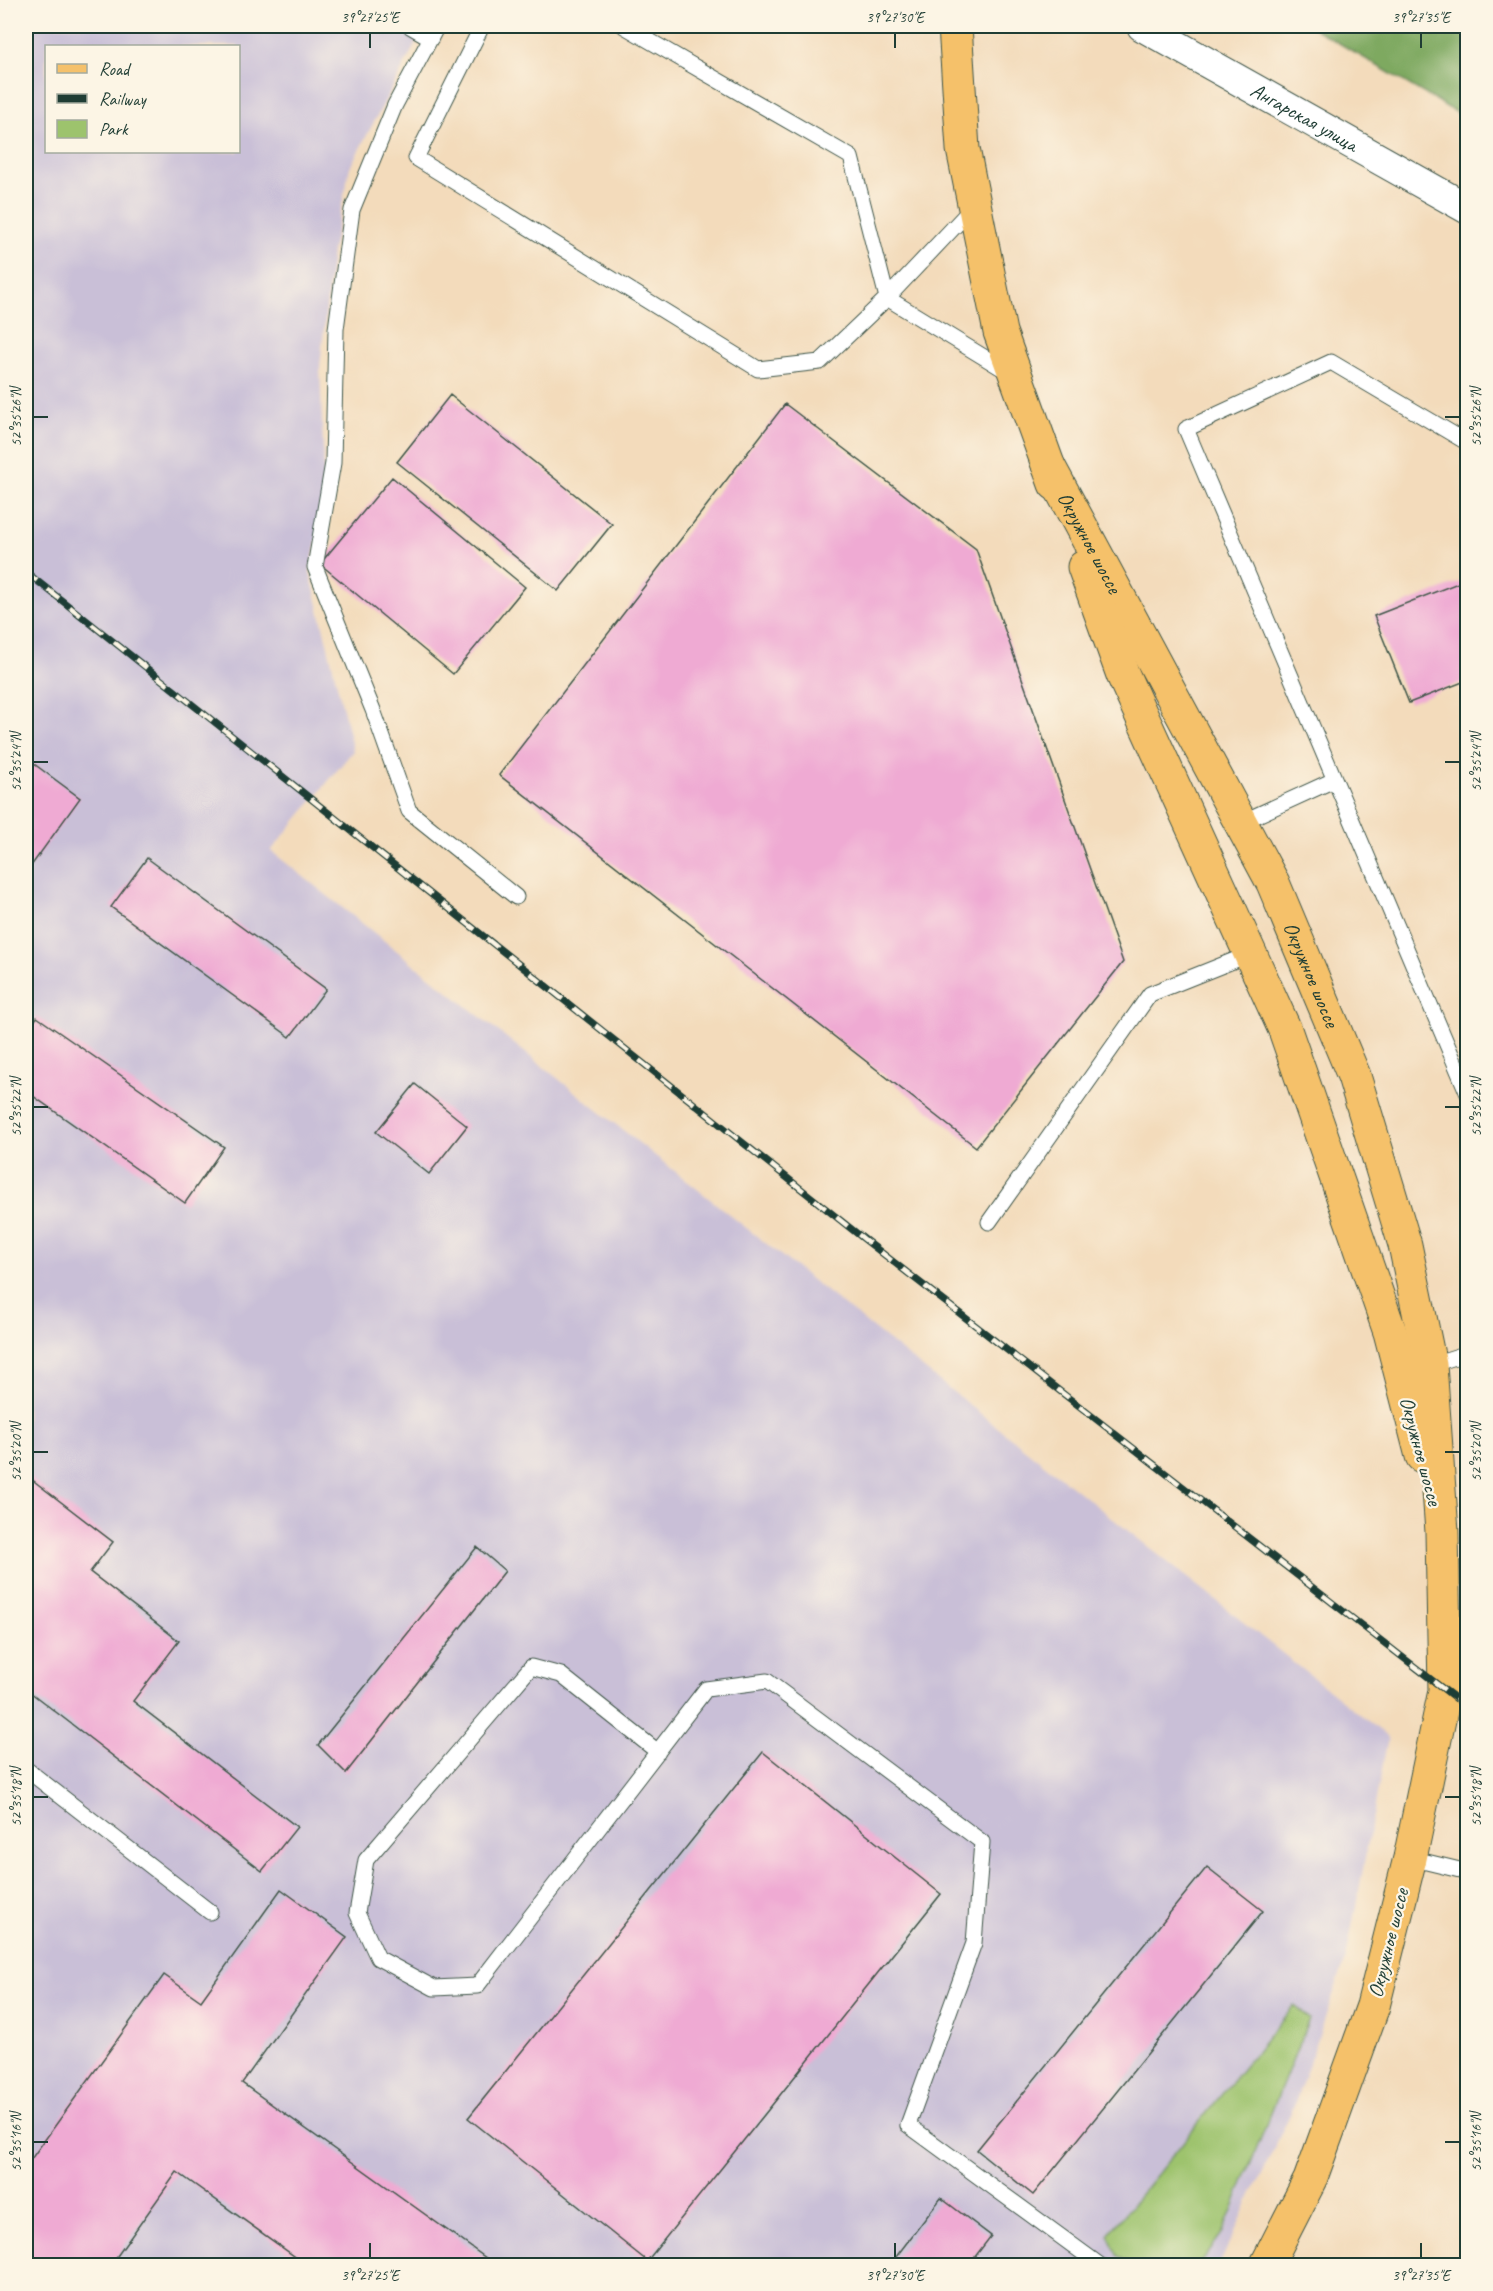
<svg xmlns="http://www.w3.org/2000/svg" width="1493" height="2291" font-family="Caveat,sans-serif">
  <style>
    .industrial { fill: #c9bfd7; fill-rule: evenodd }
    .green { fill: #9dc36d; stroke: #5e8050; stroke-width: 1.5 }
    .forest { fill: #7ea960; stroke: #4e734a; stroke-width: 1.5 }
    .building { fill: #efaad3 }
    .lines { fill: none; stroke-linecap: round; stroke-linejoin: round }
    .service-casing { stroke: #3f5548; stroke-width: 17 }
    .minor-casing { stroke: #3f5548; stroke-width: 32 }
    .primary-casing { stroke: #3f5548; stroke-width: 35 }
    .service { stroke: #fff; stroke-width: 15 }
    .minor { stroke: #fff; stroke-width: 30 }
    .primary { stroke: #f5c16b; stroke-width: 33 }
    .rail-casing { stroke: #1f3d34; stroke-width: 7 }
    .rail { stroke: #fcf5e5; stroke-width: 4.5; stroke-dasharray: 14; stroke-linecap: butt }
    .ticks { fill: none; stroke: #1f3d34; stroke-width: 2 }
    .labels { text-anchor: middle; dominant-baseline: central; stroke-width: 4.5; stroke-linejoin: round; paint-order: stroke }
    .street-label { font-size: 21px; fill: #1f3d34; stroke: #fcf5e5 }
    .neatline { fill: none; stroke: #1f3d34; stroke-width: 2 }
    .ticks-label { font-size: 15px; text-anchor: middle; fill: #1f3d34 }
  </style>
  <rect width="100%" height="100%" fill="#fcf5e5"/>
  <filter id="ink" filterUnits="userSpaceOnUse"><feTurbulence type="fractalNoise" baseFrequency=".0167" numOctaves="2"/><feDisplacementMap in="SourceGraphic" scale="12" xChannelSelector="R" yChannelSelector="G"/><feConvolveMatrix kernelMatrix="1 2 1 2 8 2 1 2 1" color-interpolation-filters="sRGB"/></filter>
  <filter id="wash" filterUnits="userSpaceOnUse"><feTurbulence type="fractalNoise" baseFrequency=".008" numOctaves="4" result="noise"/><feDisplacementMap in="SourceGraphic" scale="24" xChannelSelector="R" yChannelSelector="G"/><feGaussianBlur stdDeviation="1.35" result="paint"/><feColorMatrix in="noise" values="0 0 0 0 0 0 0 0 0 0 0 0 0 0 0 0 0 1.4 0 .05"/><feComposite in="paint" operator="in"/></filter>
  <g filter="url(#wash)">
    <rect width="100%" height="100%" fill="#f3dbbb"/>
    <path class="industrial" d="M 26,26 L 425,26 L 350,167 L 332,251 L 320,367 L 325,500 L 310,572 L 353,751 L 271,851 L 1388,1737 L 1346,1958 L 1294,2106 L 1219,2265 L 26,2266 ZM 46,46 L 238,46 L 238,152 L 46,152 Z"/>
    <path class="green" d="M 1294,2005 L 1309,2019 L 1223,2232 L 1199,2265 L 1132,2265 L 1118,2256 L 1108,2235 Z"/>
    <path class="forest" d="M 1310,26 L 1467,26 L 1467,119 Z"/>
    <g id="blocks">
      <path class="building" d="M 450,395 L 612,524 L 558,591 L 397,462 Z
        M 785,404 L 976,549 L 1123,962 L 976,1147 L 499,775 Z
        M 392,477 L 525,587 L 453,674 L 320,564 Z
        M 1468,579 L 1468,680 L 1409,703 L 1374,616 Z
        M 26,758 L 80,798 L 26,873 Z
        M 147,858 L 326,989 L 290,1037 L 111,907 Z
        M 37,1017 L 224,1147 L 185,1203 L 26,1091 L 26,1034 Z
        M 415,1084 L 467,1126 L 429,1174 L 376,1132 Z
        M 26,1475 L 113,1542 L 90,1572 L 179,1641 L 133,1701 L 297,1827 L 262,1871 L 26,1689 Z
        M 477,1547 L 505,1571 L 346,1773 L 318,1745 Z
        M 763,1752 L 941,1894 L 647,2261 L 468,2118 Z
        M 1207,1867 L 1263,1911 L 1033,2195 L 977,2150 Z
        M 281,1889 L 347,1937 L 242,2083 L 497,2266 L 308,2266 L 177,2172 L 110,2266 L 26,2266 L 26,2166 L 164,1975 L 201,2001 Z
        M 941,2198 L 991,2236 L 968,2266 L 889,2266 Z"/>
    </g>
  </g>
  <g filter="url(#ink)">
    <use href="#blocks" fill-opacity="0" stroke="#3f5548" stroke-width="1.5"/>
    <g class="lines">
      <g class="service-casing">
        <path id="service" d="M 410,26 L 431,38
          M 437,26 L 395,105 L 352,210 L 336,329 L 333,463 L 315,567 L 373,710 L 409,811 L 516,897
          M 482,26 L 416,158 L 758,369 L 820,362 L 887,298 L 974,206
          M 624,26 L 851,157 L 887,298 L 1010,373
          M 1468,443 L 1331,362 L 1186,429 L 1468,1094
          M 1240,823 L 1334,780
          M 989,1222 L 1150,994 L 1250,954
          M 1430,1365 L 1468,1353
          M 658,1752 L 561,1675 L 531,1667 L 366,1860 L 357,1913 L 378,1958 L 434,1988 L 477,1986 L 706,1689 L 767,1681 L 982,1842 L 974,1943 L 908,2125 L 1101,2266
          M 26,1769 L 210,1912
          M 1410,1858 L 1468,1872"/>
      </g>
      <g class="minor-casing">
        <g id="minor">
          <path id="s1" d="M 1142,26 L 1468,209"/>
        </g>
      </g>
      <g class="primary-casing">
        <g id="primary">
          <path d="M 955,26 L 963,149 L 1000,332 L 1055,484"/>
          <path id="s2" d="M 1048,465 L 1273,883 L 1354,1076 L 1405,1245 L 1430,1365 L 1442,1532 L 1445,1691 L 1410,1858 L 1373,2006 L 1310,2180 L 1266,2266"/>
          <path d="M 1084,567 L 1123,675 L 1285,1030 L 1390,1332 L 1422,1456"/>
        </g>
      </g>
      <use href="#service" class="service"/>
      <use href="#minor" class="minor"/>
      <use href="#primary" class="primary"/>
      <g class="rail-casing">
        <path id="rail" d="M 26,572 L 864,1239 L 1468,1708"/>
      </g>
      <use href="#rail" class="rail"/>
    </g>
  </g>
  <path class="ticks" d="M 370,33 L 370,48M 895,33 L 895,48M 1421,33 L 1421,48M 33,417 L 48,417M 1445,417 L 1460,417M 33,762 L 48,762M 1445,762 L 1460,762M 33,1107 L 48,1107M 1445,1107 L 1460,1107M 33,1452 L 48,1452M 1445,1452 L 1460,1452M 33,1797 L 48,1797M 1445,1797 L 1460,1797M 33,2142 L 48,2142M 1445,2142 L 1460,2142M 370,2243 L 370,2258M 895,2243 L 895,2258M 1421,2243 L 1421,2258"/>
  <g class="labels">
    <g class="street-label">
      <text stroke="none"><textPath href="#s1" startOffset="186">Ангарская улица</textPath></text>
      <text stroke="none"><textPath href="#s2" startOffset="88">Окружное шоссе</textPath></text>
      <text stroke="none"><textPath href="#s2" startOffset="574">Окружное шоссе</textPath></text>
      <text transform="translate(1421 1451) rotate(75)">Окружное шоссе</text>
      <text transform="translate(1388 1943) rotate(-76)">Окружное шоссе</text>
    </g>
  </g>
  <rect width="1493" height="2291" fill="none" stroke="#fcf5e5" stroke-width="66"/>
  <rect x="45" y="45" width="195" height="108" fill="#fcf5e5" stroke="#a4ab9e" stroke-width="1.5"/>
  <rect x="57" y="64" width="30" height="9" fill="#f5c16b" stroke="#a4ab9e" stroke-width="1.5"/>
  <text x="99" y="75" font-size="18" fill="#1f3d34">Road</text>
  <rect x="57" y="94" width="30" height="9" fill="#1f3d34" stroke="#a4ab9e" stroke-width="1.5"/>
  <text x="99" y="105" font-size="18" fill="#1f3d34">Railway</text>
  <rect x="57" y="120" width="30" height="18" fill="#9dc36d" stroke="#a4ab9e" stroke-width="1.5"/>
  <text x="99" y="135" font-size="18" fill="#1f3d34">Park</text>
  <rect x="33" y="33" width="1427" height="2225" class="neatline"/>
  <g class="ticks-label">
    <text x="370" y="22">39°27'25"E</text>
    <text x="895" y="22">39°27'30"E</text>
    <text x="1421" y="22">39°27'35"E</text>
    <text transform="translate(16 417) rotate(-90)" y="5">52°35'26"N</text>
    <text transform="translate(1476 417) rotate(-90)" y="5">52°35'26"N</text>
    <text transform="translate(16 762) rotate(-90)" y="5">52°35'24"N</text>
    <text transform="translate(1476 762) rotate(-90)" y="5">52°35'24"N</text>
    <text transform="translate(16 1107) rotate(-90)" y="5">52°35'22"N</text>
    <text transform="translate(1476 1107) rotate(-90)" y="5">52°35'22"N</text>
    <text transform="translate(16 1452) rotate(-90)" y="5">52°35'20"N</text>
    <text transform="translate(1476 1452) rotate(-90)" y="5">52°35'20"N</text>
    <text transform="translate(16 1797) rotate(-90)" y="5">52°35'18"N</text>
    <text transform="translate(1476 1797) rotate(-90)" y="5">52°35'18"N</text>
    <text transform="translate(16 2142) rotate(-90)" y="5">52°35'16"N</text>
    <text transform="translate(1476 2142) rotate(-90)" y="5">52°35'16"N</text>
    <text x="370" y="2280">39°27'25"E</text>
    <text x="895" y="2280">39°27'30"E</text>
    <text x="1421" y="2280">39°27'35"E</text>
  </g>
</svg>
